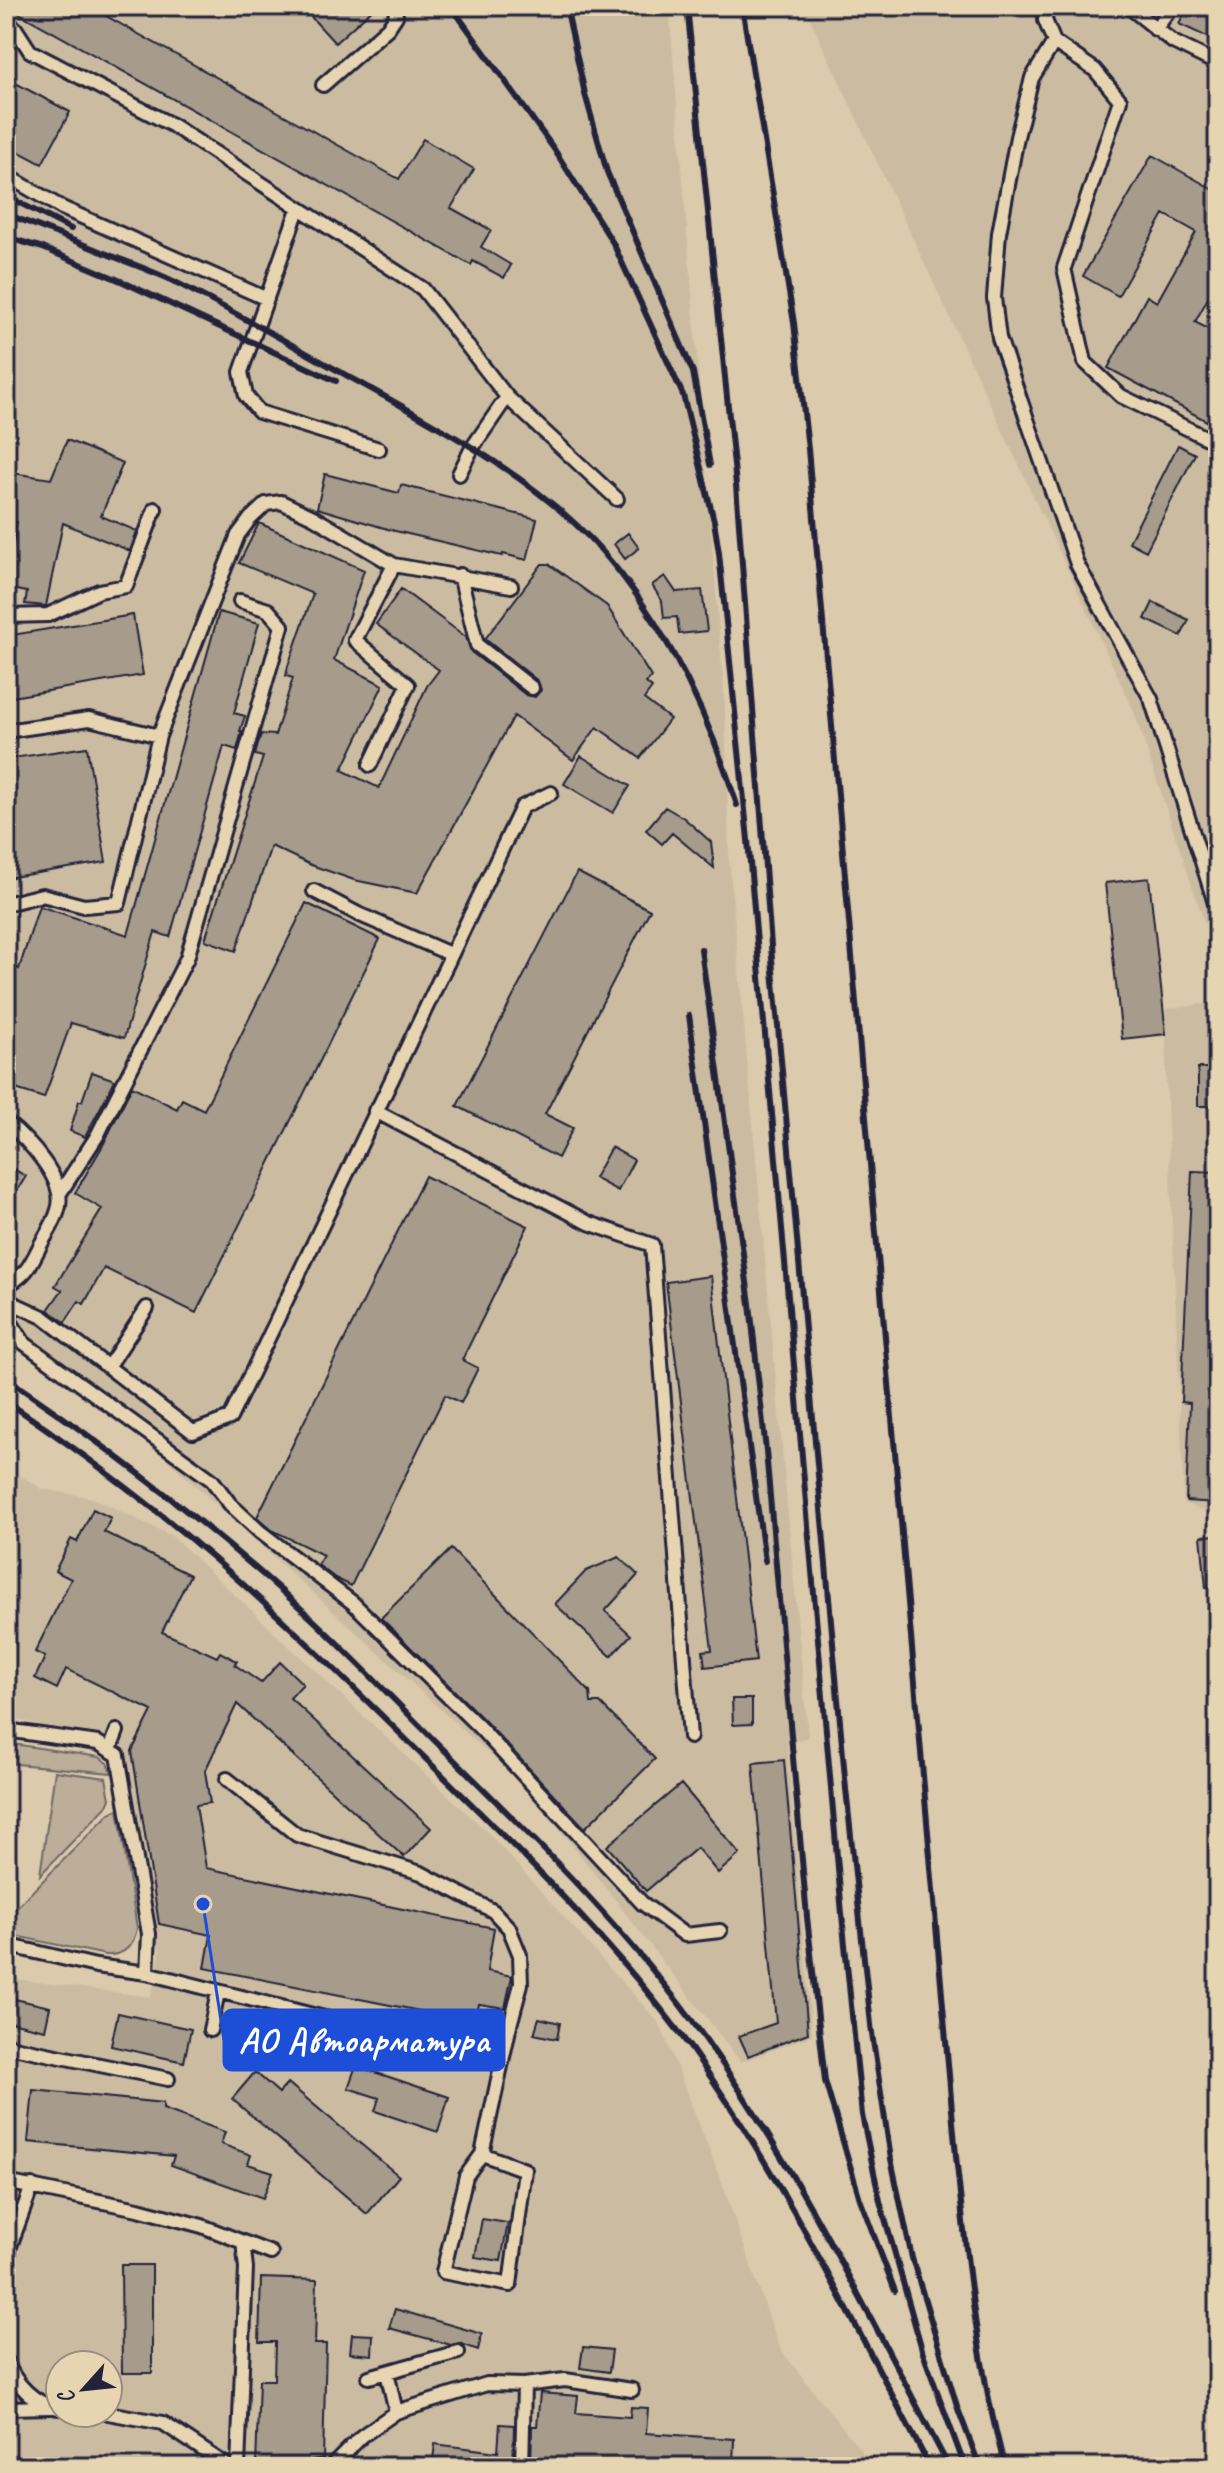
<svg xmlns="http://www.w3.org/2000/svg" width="1224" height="2473" font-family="Caveat,sans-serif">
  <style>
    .built { fill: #cbbca1; fill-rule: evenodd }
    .green { fill: #bcae98; stroke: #6f686a; stroke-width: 2 }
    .building { fill: #a79b8b; stroke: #22223b; stroke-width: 2 }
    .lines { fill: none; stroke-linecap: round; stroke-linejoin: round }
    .service-casing { stroke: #22223b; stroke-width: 18 }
    .service { stroke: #e7d5b2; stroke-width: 12 }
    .rail { stroke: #22223b; stroke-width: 6 }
    .leader { fill: none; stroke: #1d4ed8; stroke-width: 3 }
    .callout-dot { fill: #1d4ed8; stroke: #e7d5b2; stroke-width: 3 }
    .callout { fill: #1d4ed8; stroke: #1d4ed8; stroke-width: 3 }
    .callout-label { font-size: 36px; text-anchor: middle; font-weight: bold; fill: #fff }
  </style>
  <rect width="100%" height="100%" fill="#dbcaab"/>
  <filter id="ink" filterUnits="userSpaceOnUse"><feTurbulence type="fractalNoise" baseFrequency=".0125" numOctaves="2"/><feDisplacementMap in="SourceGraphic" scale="16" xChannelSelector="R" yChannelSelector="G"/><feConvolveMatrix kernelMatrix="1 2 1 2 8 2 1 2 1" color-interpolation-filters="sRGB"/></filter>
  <g filter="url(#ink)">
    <path class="built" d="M 6,6 L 669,6 L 725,706 L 729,859 L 808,1737 L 787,1744 L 812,2035 L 741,2062 L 531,1792 L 160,1453 L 6,1338 Z
      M 804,6 L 1218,6 L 1218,963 L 1133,709 Z
      M 1218,1002 L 1218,1517 L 1184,1503 L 1166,1078 L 1166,1009 Z
      M 6,1467 L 42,1489 L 93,1498 L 172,1536 L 490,1835 L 660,2024 L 722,2183 L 780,2349 L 874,2467 L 6,2467 L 6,1978 L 151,1997 L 160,1954 L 126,1755 L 101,1739 L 6,1717 ZM 60,2365 L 108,2365 L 108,2413 L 60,2413 Z"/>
    <path class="green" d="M 13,1744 L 99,1757 L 108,1763 L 112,1773 L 6,1763 L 6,1748 Z
      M 55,1771 L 106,1778 L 110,1799 L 107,1806 L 40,1875 Z
      M 118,1809 L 137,1928 C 134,1945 125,1956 106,1955 L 6,1934 L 6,1918 L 110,1813 Z"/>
    <path class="building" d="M 6,6 L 88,6 L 399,179 L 423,139 L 474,169 L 451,208 L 491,230 L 481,247 L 511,265 L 504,278 L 473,261 L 471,265 Z
      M 301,6 L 376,6 L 335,43 Z
      M 1187,6 L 1218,6 L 1218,42 L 1179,24 Z
      M 6,78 L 70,112 L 42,164 L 6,145 Z
      M 1152,155 L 1218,192 L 1218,280 L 1195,322 L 1218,334 L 1218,427 L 1108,368 L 1147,296 L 1157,302 L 1196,232 L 1164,214 L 1118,296 L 1083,276 Z
      M 67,440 L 123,463 L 101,516 L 137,531 L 130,551 L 63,523 L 46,606 L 25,604 L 27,592 L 6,588 L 17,522 L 6,520 L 6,472 L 51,479 Z
      M 1178,445 L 1195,454 L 1146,551 L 1129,542 Z
      M 325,474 L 399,493 L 401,485 L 537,519 L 527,560 L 503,554 L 502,556 L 391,530 L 317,508 Z
      M 259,523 L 364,570 L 334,660 L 383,685 L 342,770 L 379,788 L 427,686 L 439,670 L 376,624 L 401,589 L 466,637 L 471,652 L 526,695 L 535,697 L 541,690 L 538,681 L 485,639 L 542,564 L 549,564 L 607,606 L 651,677 L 646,683 L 652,688 L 644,699 L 670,719 L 640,758 L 597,727 L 573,760 L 514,716 L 417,893 L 354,880 L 311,865 L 271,846 L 236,951 L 205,940 L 263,757 L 255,755 L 261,734 L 275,735 L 293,678 L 286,676 L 288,666 L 313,594 L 239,563 Z
      M 628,533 L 639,548 L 625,559 L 614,544 Z
      M 665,576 L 676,592 L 702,590 L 707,631 L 679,634 L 677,617 L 664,618 L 662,601 L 652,585 Z
      M 1153,602 L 1189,620 L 1181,636 L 1145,619 Z
      M 219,612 L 259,623 L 234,713 L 245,716 L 240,731 L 242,731 L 237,750 L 224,746 L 170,937 L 155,932 L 124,1038 L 71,1023 L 44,1098 L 6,1086 L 6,995 L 15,967 L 19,969 L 39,906 L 128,935 Z
      M 133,615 L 143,675 L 6,698 L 6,636 Z
      M 87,747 L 106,862 L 6,878 L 6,759 Z
      M 581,756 L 630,786 L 613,813 L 564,784 Z
      M 665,807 L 684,818 L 711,842 L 714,868 L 672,833 L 662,844 L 646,830 Z
      M 577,872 L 650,910 L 545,1114 L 573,1128 L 558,1158 L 457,1106 Z
      M 1149,878 L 1166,1034 L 1122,1039 L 1105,883 Z
      M 306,903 L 380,939 L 196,1313 L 104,1268 L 84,1304 L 79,1301 L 65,1322 L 48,1310 L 62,1290 L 55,1286 L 102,1209 L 75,1193 L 103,1145 L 132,1086 L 177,1109 L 182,1099 L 204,1110 Z
      M 1198,1068 L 1218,1068 L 1218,1106 L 1198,1106 Z
      M 92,1072 L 115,1080 L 85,1137 L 70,1131 L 79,1101 L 82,1101 Z
      M 611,1147 L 634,1160 L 618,1191 L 594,1178 Z
      M 6,1165 L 26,1176 L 6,1209 Z
      M 1192,1171 L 1218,1172 L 1218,1503 L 1186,1501 L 1190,1403 L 1181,1402 Z
      M 425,1176 L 528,1226 L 462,1360 L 478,1368 L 461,1403 L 445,1395 L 351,1586 L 335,1578 L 318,1565 L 323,1555 L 272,1530 L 257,1517 Z
      M 711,1276 L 756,1661 L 705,1667 L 703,1651 L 712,1650 L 666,1282 Z
      M 93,1509 L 111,1518 L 104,1532 L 190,1575 L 162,1632 L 217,1657 L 220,1652 L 237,1661 L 235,1665 L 261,1683 L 280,1662 L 303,1684 L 290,1698 L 431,1828 L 404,1857 L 237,1704 L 205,1771 L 210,1803 L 196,1805 L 206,1868 L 494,1928 L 487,1971 L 512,1976 L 505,2008 L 479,2004 L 475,2022 L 205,1968 L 211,1935 L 159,1924 L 132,1751 L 152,1711 L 66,1669 L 57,1689 L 35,1678 L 45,1657 L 35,1652 L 71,1579 L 55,1571 L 71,1539 L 77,1542 Z
      M 1218,1535 L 1218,1588 L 1206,1588 L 1201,1536 Z
      M 451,1549 L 590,1692 L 591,1703 L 600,1703 L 655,1759 L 585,1828 L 485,1721 L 381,1618 Z
      M 619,1557 L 638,1575 L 605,1611 L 631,1635 L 611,1656 L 555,1604 L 586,1571 Z
      M 732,1699 L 752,1699 L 752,1724 L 733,1725 Z
      M 784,1760 L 808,2033 L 748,2056 L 739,2036 L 776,2023 L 753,1763 Z
      M 681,1784 L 740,1854 L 718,1873 L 697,1848 L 646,1891 L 607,1846 Z
      M 6,1997 L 50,2007 L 45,2030 L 6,2021 Z
      M 118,2013 L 191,2029 L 184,2062 L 111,2046 Z
      M 539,2018 L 560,2023 L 557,2039 L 534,2034 Z
      M 356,2066 L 449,2097 L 438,2132 L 375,2111 L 379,2098 L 348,2088 Z
      M 255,2072 L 279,2093 L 288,2083 L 399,2176 L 367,2214 L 232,2099 Z
      M 33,2090 L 163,2103 L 163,2109 L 225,2132 L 221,2144 L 251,2155 L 248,2164 L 273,2172 L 263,2198 L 171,2165 L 174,2156 L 28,2142 Z
      M 482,2219 L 508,2223 L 501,2261 L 475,2257 Z
      M 121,2265 L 152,2265 L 152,2373 L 122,2373 Z
      M 261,2278 L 317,2280 L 315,2344 L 326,2344 L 323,2459 L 274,2467 L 256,2467 L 259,2380 L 274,2380 L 275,2342 L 259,2342 Z
      M 395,2309 L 482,2334 L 478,2350 L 459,2343 L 451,2345 L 389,2328 Z
      M 352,2334 L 373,2335 L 372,2355 L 350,2353 Z
      M 583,2347 L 612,2350 L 609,2372 L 580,2368 Z
      M 540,2393 L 578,2396 L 576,2413 L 630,2417 L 631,2407 L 648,2408 L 646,2433 L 734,2439 L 733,2467 L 629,2467 L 534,2461 L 533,2467 L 531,2467 L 532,2426 L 537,2426 Z
      M 500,2424 L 514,2425 L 513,2467 L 432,2467 L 435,2444 L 498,2452 Z"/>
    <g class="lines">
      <g class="service-casing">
        <path id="service" d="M 1046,6 L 1045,20 L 1054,42 L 1032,78 L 1017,137 L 999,233 L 994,298 L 999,338 L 1077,564 L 1151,699 L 1218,913
          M 1128,6 L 1173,42 L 1218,64
          M 6,23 L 15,28 L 30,51 L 172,125 L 423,289 L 507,397 L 617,499
          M 1155,29 L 1173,6
          M 1054,42 L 1095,70 L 1120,100 L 1064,268 L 1085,362 L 1121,396 L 1217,443
          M 323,85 L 388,28 L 396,16 L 395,6
          M 6,175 L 62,208 L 267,299
          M 298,209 L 241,372 L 246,396 L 259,412 L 379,449
          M 459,474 L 472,448 L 507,397
          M 460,575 L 477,645 L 532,688
          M 6,616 L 48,615 L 99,591 L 126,586 L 155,509
          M 6,731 L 89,719 L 159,736
          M 370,765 L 408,685 L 355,640 L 394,565
          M 314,891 L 358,914 L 450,954
          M 6,904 L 42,895 L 84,906 L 119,903 L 159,736 L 238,535 L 250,519 L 266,504 L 281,502 L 313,517 L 394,565 L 511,586
          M 375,1111 L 589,1223 L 652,1245 L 690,1737
          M 6,1122 C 27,1139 68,1181 58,1210 C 55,1222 47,1233 41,1244 C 29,1267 28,1273 6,1286
          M 60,1193 L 97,1136 L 187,958 L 282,626 L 268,610 L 240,601
          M 6,1300 L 43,1317 L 193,1432 L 230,1418 L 522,807 L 551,793
          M 6,1315 L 24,1343 L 212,1480 L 230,1504 L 259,1531 L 353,1603 L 479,1727 L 642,1903 L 685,1935 L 720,1931
          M 108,1367 L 147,1308
          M 6,1730 L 98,1743 L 118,1755 L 149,1934 L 147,1973
          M 110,1750 L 117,1731
          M 227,1779 L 297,1835 L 421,1873 L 493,1911 L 509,1928 L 520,1955 L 521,1984 L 509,2029 L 482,2154 L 466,2176 L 443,2272 L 510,2285 L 525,2170 L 482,2154
          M 6,1945 L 96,1966 L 147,1973 L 502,2063
          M 210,2030 L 218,1992
          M 6,2043 L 13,2047 L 168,2079
          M 6,2182 L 138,2209 L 202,2226 L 271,2253
          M 6,2271 L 9,2249 L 32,2186
          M 6,2360 C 14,2383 35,2406 60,2408
          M 387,2372 L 396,2412
          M 369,2377 L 458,2352
          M 6,2408 L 51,2407
          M 108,2413 L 163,2423 L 229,2467
          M 238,2467 L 246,2268 L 243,2242
          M 331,2467 L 362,2436 L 396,2412 L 487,2384 L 524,2385 L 565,2380 L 632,2390
          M 417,2467 L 417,2465
          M 522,2467 L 524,2385"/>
      </g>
      <use href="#service" class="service"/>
      <path class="rail" d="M 451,6 L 554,149 L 613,243 L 683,395 L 714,521 L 719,553 L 748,840 L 843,1925 L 862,2115 L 880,2201 L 923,2353 L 965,2467
        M 566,6 L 585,94 L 607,172 L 693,372 L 710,465
        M 687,6 L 736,485 L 772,959 L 846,1789 L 872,2034 L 891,2159 L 912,2258 L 958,2409 L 980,2467
        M 742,6 L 794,323 L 808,449 L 956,2156 C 967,2261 977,2365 1005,2467
        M 6,196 L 71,229
        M 6,214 C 38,226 70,239 102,252 C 124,261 147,269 169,279 C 232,310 293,346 355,380 C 438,426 538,479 602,551 C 666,624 708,714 737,805
        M 6,237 L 43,248 L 121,281 L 336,381
        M 701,949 L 750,1304 L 766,1451 L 807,1917 L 825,2081 L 860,2199 L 895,2291
        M 689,1015 L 765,1561
        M 6,1378 C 97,1439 185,1507 268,1579 C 327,1630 381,1687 436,1742 C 532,1836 628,1930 706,2040 C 800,2174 873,2323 949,2467
        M 6,1401 C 77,1449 147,1501 212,1557 C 290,1624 363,1697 436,1769 C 526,1858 618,1947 692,2050 C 785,2181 855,2326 930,2467"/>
    </g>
  </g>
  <path class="leader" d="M203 1904L224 2040"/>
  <circle class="callout-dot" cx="203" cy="1904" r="8"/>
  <rect class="callout" x="224" y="2010" width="280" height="60" rx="8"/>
  <g class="callout-label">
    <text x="364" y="2052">АО Автоарматура</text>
  </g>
  <rect width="1224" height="2473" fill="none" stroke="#e7d5b2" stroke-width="32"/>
  <rect x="16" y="16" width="1192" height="2441" fill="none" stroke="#22223b" stroke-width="3" filter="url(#ink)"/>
  <g transform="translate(84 2389) rotate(243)"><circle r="38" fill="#e7d5b2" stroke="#988d82" stroke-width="2"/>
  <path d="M0-6L14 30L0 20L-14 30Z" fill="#22223b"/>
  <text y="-12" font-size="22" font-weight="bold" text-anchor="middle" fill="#22223b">С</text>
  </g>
</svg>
